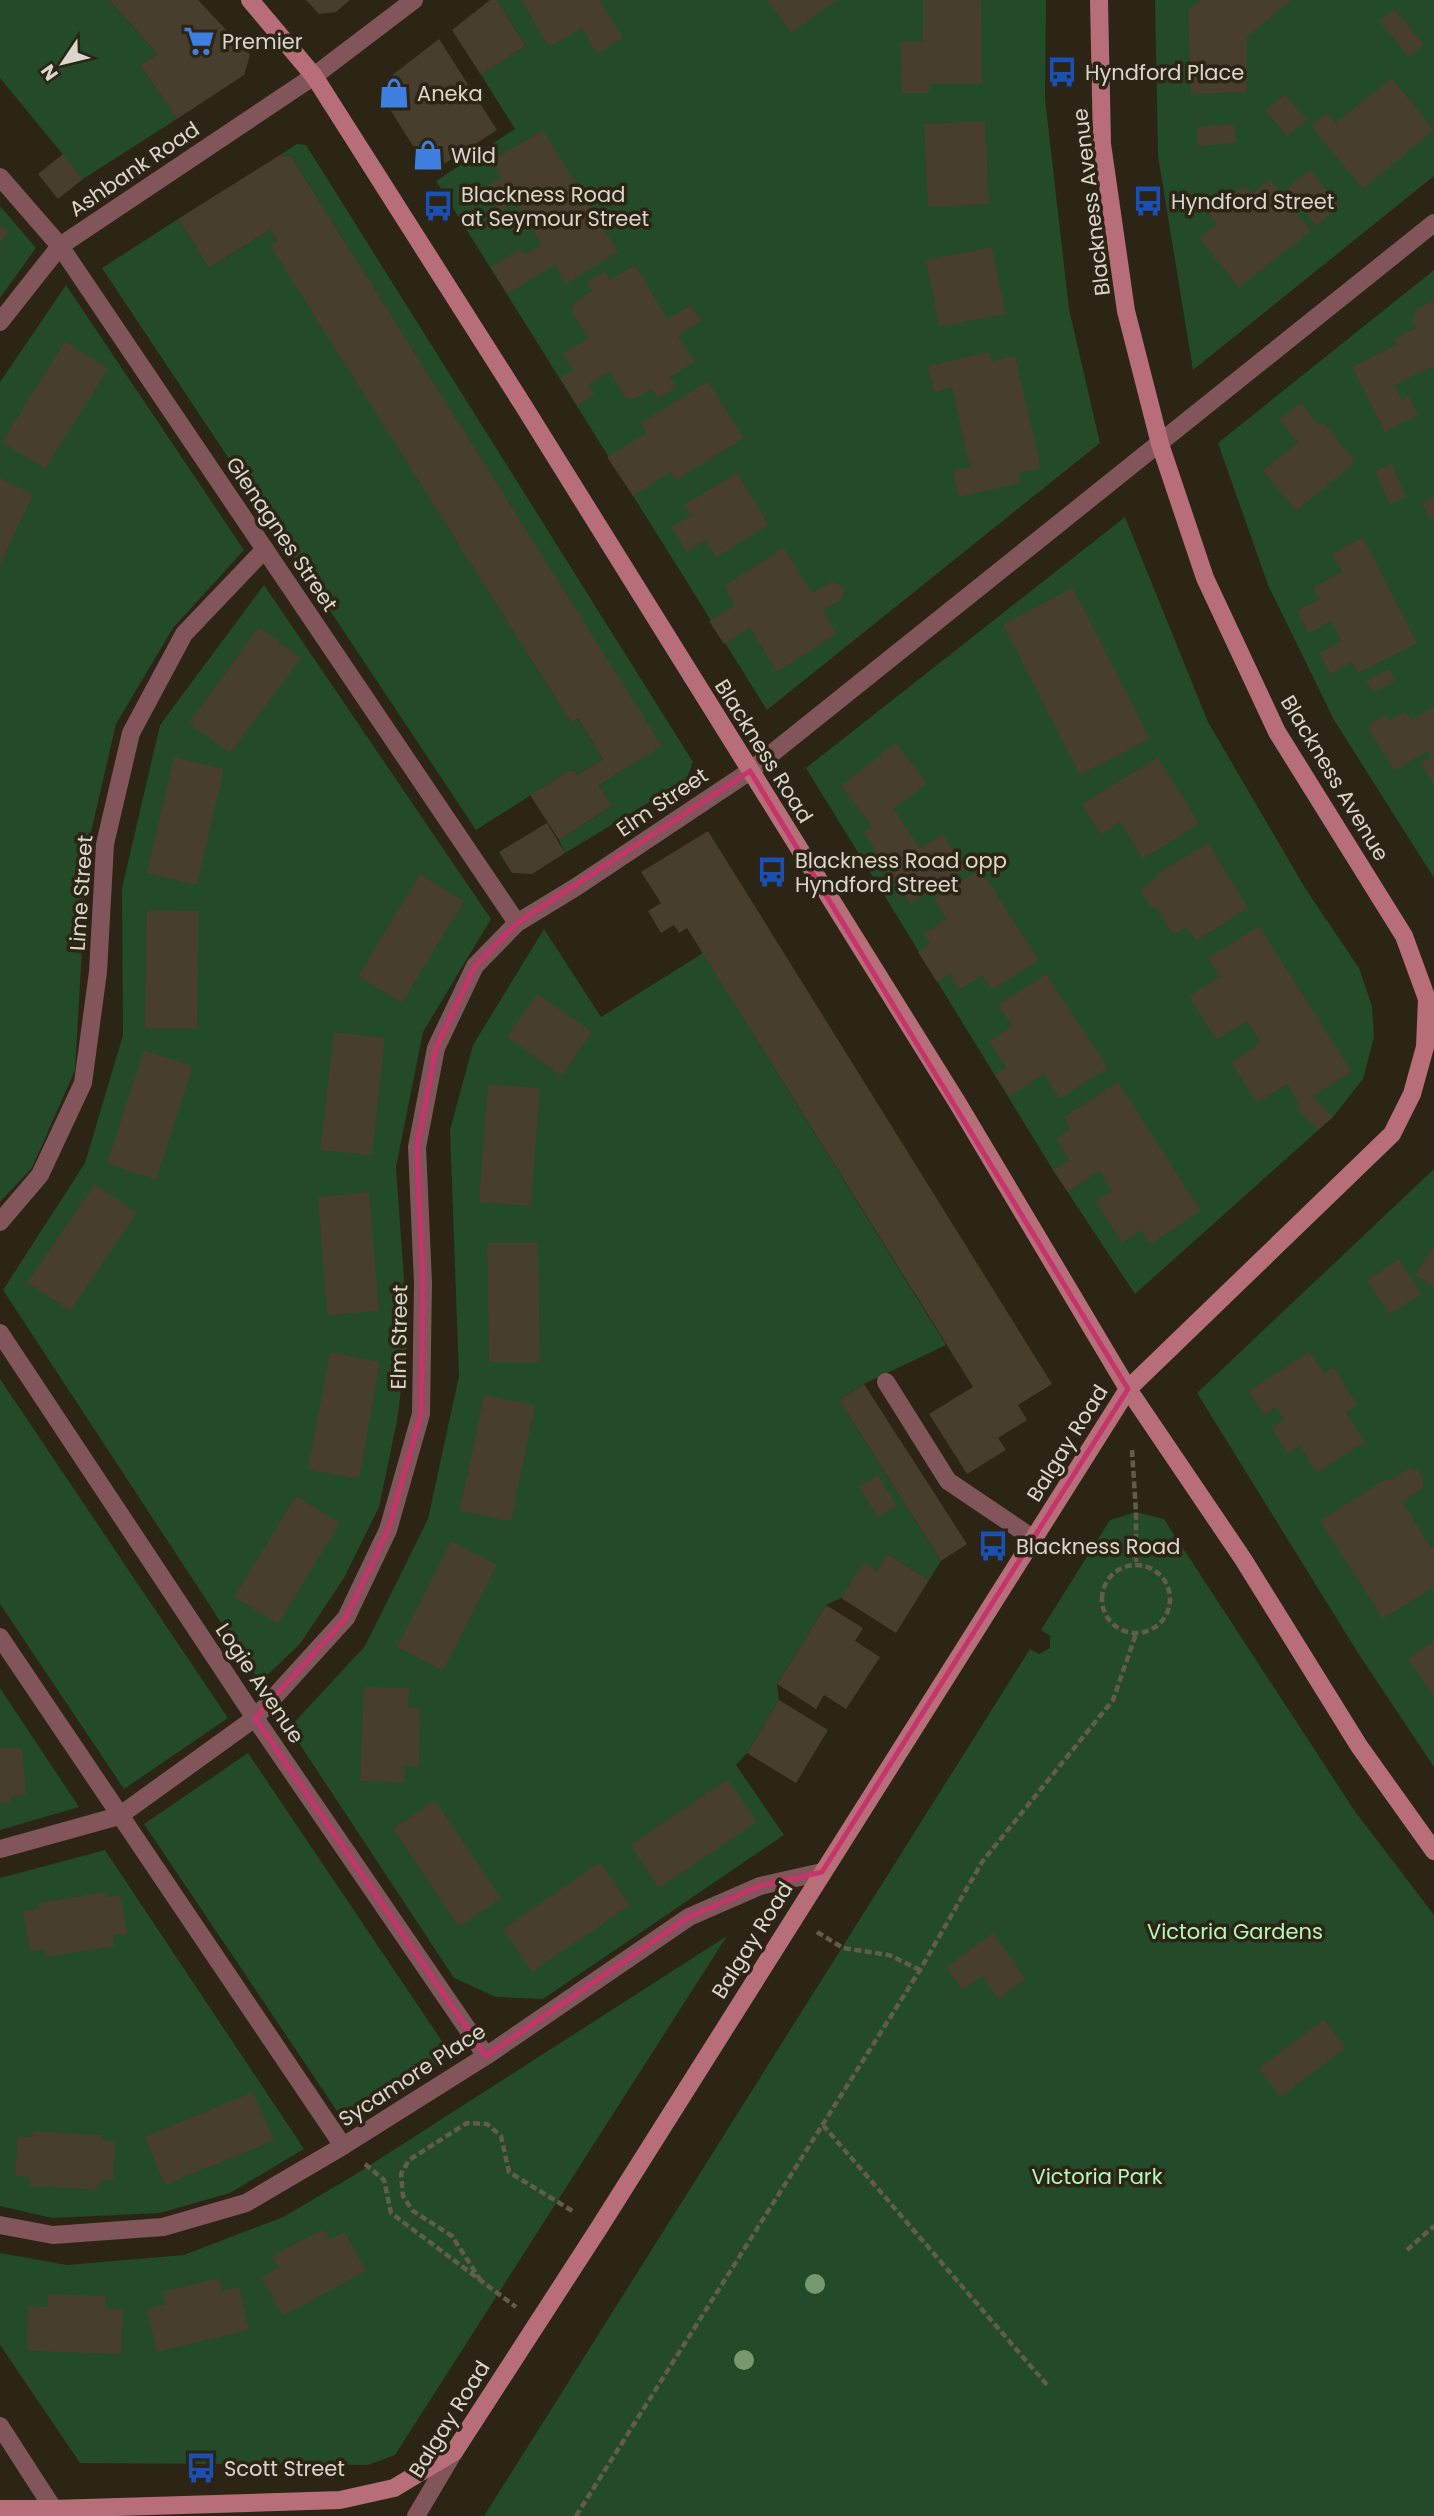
<svg xmlns="http://www.w3.org/2000/svg" width="1434" height="2516" font-family="Poppins,sans-serif">
  <style>
    .green { fill: #234a29 }
    .building { fill: #483e2e }
    .lines { fill: none; stroke-linecap: round; stroke-linejoin: round }
    .path { stroke: #635c4d; stroke-width: 4.5; stroke-dasharray: 7 3.5; stroke-linecap: butt }
    .lane { stroke: #82555b; stroke-width: 18 }
    .street { stroke: #82555b; stroke-width: 18 }
    .secondary { stroke: #b76e79; stroke-width: 18 }
    .tree { fill: #76986f }
    .marked { fill: none; stroke: #c6346c; stroke-width: 5; stroke-linejoin: round }
    .labels { text-anchor: middle; dominant-baseline: central; stroke-width: 7; stroke-linejoin: round; paint-order: stroke }
    .poi-label { font-size: 21px; fill: #dbd6cb; stroke: #2c2414; text-anchor: start }
    .street-label { font-size: 21px; fill: #dbd6cb; stroke: #2c2414 }
    .park-label { font-size: 21px; fill: #b3f7b9; stroke: #2c2414 }
  </style>
  <rect width="100%" height="100%" fill="#2c2414"/>
  <path class="green" d="M 0,0 L 109,0 L 157,54 L 140,65 L 177,119 L 83,179 L 0,78 Z
    M 497,0 L 1046,0 L 1045,99 L 1069,309 L 1100,443 L 767,710 L 436,181 L 515,129 L 481,75 L 526,46 Z
    M 1155,0 L 1434,0 L 1434,176 L 1193,370 L 1158,156 Z
    M 297,144 L 306,145 L 693,762 L 686,780 L 565,853 L 559,840 L 612,806 L 599,785 L 661,746 L 291,156 L 280,155 Z
    M 0,206 L 36,248 L 0,298 Z
    M 178,219 L 209,268 L 270,230 L 277,241 L 271,245 L 571,723 L 578,719 L 603,759 L 577,775 L 572,769 L 476,830 L 102,268 Z
    M 1434,270 L 1434,878 L 1334,720 L 1268,585 L 1218,443 Z
    M 66,285 L 244,550 L 173,628 L 116,724 L 88,845 L 75,1070 L 32,1168 L 0,1202 L 0,382 Z
    M 1125,517 L 1208,722 L 1305,888 L 1359,968 L 1372,1006 L 1374,1037 L 1363,1079 L 1333,1117 L 1135,1294 L 1053,1170 L 806,768 Z
    M 264,585 L 491,919 L 423,1032 L 396,1167 L 408,1336 L 397,1421 L 379,1507 L 344,1578 L 300,1644 L 260,1682 L 3,1290 L 85,1163 L 123,1035 L 122,888 L 160,725 Z
    M 544,929 L 601,1017 L 703,953 L 946,1345 L 864,1384 L 839,1400 L 941,1561 L 929,1580 L 888,1554 L 877,1571 L 864,1563 L 841,1598 L 826,1605 L 777,1684 L 779,1700 L 747,1753 L 736,1765 L 784,1835 L 543,1999 L 496,1997 L 454,1978 L 289,1728 L 365,1646 L 428,1519 L 459,1376 L 450,1130 L 473,1045 Z
    M 1434,1169 L 1434,1767 L 1358,1653 L 1197,1393 Z
    M 0,1379 L 228,1718 L 124,1789 L 0,1604 Z
    M 1136,1512 L 1164,1519 L 1354,1810 L 1434,1915 L 1434,2516 L 484,2516 L 1030,1649 L 1039,1654 L 1050,1648 L 1050,1636 L 1041,1630 L 1110,1520 Z
    M 0,1688 L 79,1807 L 0,1830 Z
    M 248,1753 L 446,2047 L 441,2062 L 356,2118 L 341,2117 L 144,1824 Z
    M 105,1850 L 304,2149 L 230,2193 L 160,2213 L 52,2218 L 0,2206 L 0,1878 Z
    M 727,1936 L 395,2455 L 368,2465 L 80,2463 L 0,2345 L 0,2253 L 67,2265 L 184,2255 L 283,2217 L 353,2176 Z"/>
  <path class="building" d="M 109,0 L 198,0 L 250,55 L 244,75 L 177,119 L 140,65 L 157,54 Z
    M 306,0 L 350,0 L 336,12 L 319,14 Z
    M 490,0 L 497,0 L 526,46 L 481,75 L 452,30 Z
    M 521,0 L 600,0 L 623,38 L 597,54 L 582,28 L 549,47 Z
    M 767,0 L 837,0 L 791,33 Z
    M 923,0 L 981,0 L 982,84 L 929,84 L 929,93 L 902,93 L 901,42 L 923,42 Z
    M 1201,0 L 1291,0 L 1247,37 L 1247,92 L 1191,94 L 1188,10 Z
    M 1394,9 L 1424,44 L 1409,57 L 1379,21 Z
    M 439,39 L 497,130 L 430,173 L 386,103 L 383,92 L 386,80 Z
    M 1392,78 L 1434,130 L 1363,189 L 1311,126 L 1327,113 L 1336,123 Z
    M 1285,94 L 1307,120 L 1287,136 L 1265,111 Z
    M 985,121 L 989,204 L 928,207 L 924,124 Z
    M 1234,124 L 1236,143 L 1198,146 L 1197,127 Z
    M 543,130 L 618,252 L 566,284 L 555,265 L 507,294 L 491,267 L 520,249 L 525,255 L 542,245 L 516,201 L 499,212 L 485,188 L 502,178 L 491,161 Z
    M 63,154 L 83,179 L 58,199 L 38,174 Z
    M 280,155 L 291,156 L 662,746 L 599,785 L 612,806 L 559,840 L 530,795 L 572,769 L 577,775 L 603,759 L 578,719 L 571,723 L 270,245 L 277,241 L 270,230 L 209,268 L 178,219 Z
    M 1310,170 L 1340,207 L 1316,226 L 1286,189 Z
    M 1270,179 L 1311,231 L 1239,288 L 1199,238 L 1217,224 L 1208,214 L 1245,185 L 1252,194 Z
    M 0,225 L 9,231 L 0,243 Z
    M 992,247 L 1005,314 L 939,327 L 926,260 Z
    M 635,265 L 668,319 L 691,305 L 702,321 L 678,336 L 695,362 L 670,377 L 677,387 L 658,399 L 652,389 L 635,399 L 625,397 L 610,372 L 588,385 L 594,395 L 577,405 L 560,378 L 573,370 L 563,353 L 589,338 L 572,312 L 574,303 L 592,291 L 587,282 L 605,271 L 610,280 Z
    M 1430,302 L 1434,303 L 1434,366 L 1395,385 L 1402,400 L 1409,396 L 1418,415 L 1385,432 L 1352,367 L 1397,344 L 1394,339 L 1416,328 L 1412,322 L 1417,308 Z
    M 65,341 L 108,369 L 45,469 L 2,442 Z
    M 989,352 L 992,361 L 1015,356 L 1041,468 L 1019,473 L 1021,483 L 959,497 L 953,470 L 970,467 L 952,387 L 934,392 L 928,366 Z
    M 708,381 L 744,438 L 677,480 L 671,472 L 633,496 L 607,457 L 647,433 L 641,423 Z
    M 1301,403 L 1319,425 L 1323,422 L 1356,462 L 1296,511 L 1263,471 L 1298,442 L 1279,420 Z
    M 1392,464 L 1406,497 L 1389,504 L 1375,471 Z
    M 737,473 L 769,525 L 716,558 L 706,540 L 687,552 L 671,527 L 691,516 L 684,505 Z
    M 0,478 L 33,494 L 0,565 Z
    M 1434,497 L 1434,517 L 1430,519 L 1422,503 Z
    M 1363,537 L 1417,643 L 1358,673 L 1352,662 L 1330,674 L 1319,653 L 1341,641 L 1331,621 L 1309,633 L 1297,611 L 1320,599 L 1313,587 L 1342,572 L 1332,554 Z
    M 784,548 L 812,593 L 831,582 L 839,584 L 844,590 L 842,599 L 823,611 L 837,634 L 777,672 L 750,628 L 724,644 L 709,621 L 735,605 L 724,586 Z
    M 1073,588 L 1150,739 L 1080,775 L 1003,624 Z
    M 259,627 L 301,658 L 230,753 L 189,723 Z
    M 1389,669 L 1396,681 L 1373,693 L 1366,681 Z
    M 1434,707 L 1434,785 L 1421,763 L 1431,757 L 1428,751 L 1394,771 L 1367,726 L 1385,715 L 1389,721 L 1405,711 L 1411,720 Z
    M 896,743 L 927,783 L 894,809 L 920,848 L 943,834 L 965,869 L 910,904 L 864,833 L 872,826 L 841,786 Z
    M 174,757 L 224,769 L 197,885 L 147,873 Z
    M 1158,757 L 1199,824 L 1143,859 L 1120,822 L 1101,835 L 1082,804 Z
    M 547,823 L 565,853 L 532,874 L 512,873 L 499,852 Z
    M 708,831 L 1052,1384 L 1018,1405 L 1027,1420 L 998,1438 L 1006,1450 L 967,1474 L 929,1414 L 973,1387 L 687,928 L 679,933 L 674,925 L 661,933 L 648,911 L 661,903 L 641,872 Z
    M 1208,843 L 1248,908 L 1196,941 L 1187,927 L 1173,935 L 1156,908 L 1150,906 L 1142,893 L 1143,886 L 1157,878 L 1156,875 Z
    M 980,869 L 1039,960 L 992,990 L 983,975 L 959,990 L 950,974 L 937,982 L 918,952 L 930,944 L 924,933 L 946,919 L 934,899 Z
    M 420,874 L 464,901 L 402,1003 L 358,976 Z
    M 147,910 L 199,911 L 197,1029 L 145,1028 Z
    M 1259,926 L 1352,1072 L 1313,1096 L 1333,1117 L 1318,1130 L 1296,1108 L 1300,1104 L 1287,1084 L 1257,1103 L 1231,1062 L 1261,1043 L 1247,1021 L 1216,1040 L 1189,996 L 1220,977 L 1208,958 Z
    M 1046,974 L 1108,1068 L 1060,1099 L 1044,1074 L 1010,1096 L 995,1075 L 1006,1067 L 989,1041 L 1012,1026 L 998,1005 Z
    M 537,994 L 592,1032 L 562,1076 L 507,1037 Z
    M 334,1032 L 385,1038 L 372,1155 L 320,1150 Z
    M 144,1050 L 193,1066 L 156,1180 L 107,1163 Z
    M 1118,1082 L 1201,1211 L 1150,1244 L 1142,1230 L 1122,1243 L 1095,1201 L 1112,1191 L 1099,1171 L 1068,1192 L 1053,1170 L 1069,1160 L 1056,1139 L 1071,1129 L 1064,1117 Z
    M 488,1084 L 540,1088 L 531,1206 L 479,1202 Z
    M 95,1184 L 137,1213 L 70,1311 L 27,1282 Z
    M 369,1192 L 379,1311 L 327,1315 L 318,1197 Z
    M 487,1243 L 538,1243 L 540,1362 L 489,1362 Z
    M 1434,1246 L 1434,1287 L 1415,1275 Z
    M 1399,1259 L 1421,1294 L 1389,1314 L 1367,1280 Z
    M 330,1352 L 380,1362 L 359,1479 L 308,1469 Z
    M 1309,1352 L 1324,1373 L 1334,1367 L 1357,1405 L 1346,1413 L 1365,1442 L 1317,1473 L 1300,1446 L 1288,1454 L 1272,1428 L 1284,1420 L 1276,1407 L 1264,1415 L 1248,1391 Z
    M 864,1384 L 967,1544 L 941,1561 L 839,1400 Z
    M 484,1395 L 535,1405 L 511,1521 L 460,1511 Z
    M 1409,1468 L 1418,1470 L 1424,1481 L 1422,1489 L 1402,1502 L 1432,1549 L 1434,1547 L 1434,1587 L 1383,1619 L 1320,1521 L 1387,1478 L 1389,1481 Z
    M 878,1475 L 897,1506 L 878,1518 L 859,1487 Z
    M 296,1496 L 340,1523 L 278,1624 L 234,1597 Z
    M 451,1541 L 497,1565 L 443,1671 L 397,1647 Z
    M 888,1554 L 929,1580 L 896,1633 L 841,1598 L 864,1562 L 877,1571 Z
    M 826,1605 L 863,1628 L 855,1641 L 880,1657 L 846,1709 L 824,1695 L 816,1709 L 777,1684 Z
    M 1434,1641 L 1434,1696 L 1408,1659 Z
    M 364,1687 L 409,1688 L 408,1708 L 420,1708 L 419,1766 L 405,1766 L 404,1783 L 360,1781 Z
    M 779,1700 L 828,1730 L 796,1783 L 747,1753 Z
    M 22,1747 L 26,1795 L 10,1796 L 11,1803 L 0,1803 L 0,1748 Z
    M 728,1779 L 757,1822 L 659,1888 L 630,1845 Z
    M 435,1800 L 501,1898 L 459,1927 L 393,1829 Z
    M 600,1862 L 630,1905 L 532,1972 L 503,1929 Z
    M 105,1892 L 106,1897 L 120,1895 L 127,1934 L 113,1936 L 114,1946 L 45,1957 L 44,1949 L 30,1951 L 23,1911 L 38,1909 L 37,1903 Z
    M 993,1933 L 1026,1979 L 998,1999 L 982,1976 L 963,1990 L 946,1968 Z
    M 1324,2019 L 1346,2048 L 1280,2097 L 1259,2068 Z
    M 253,2092 L 274,2141 L 165,2185 L 145,2137 Z
    M 33,2131 L 102,2135 L 102,2140 L 115,2141 L 113,2181 L 100,2180 L 99,2190 L 30,2186 L 30,2177 L 15,2176 L 18,2136 L 32,2137 Z
    M 323,2229 L 329,2240 L 345,2232 L 366,2271 L 283,2316 L 261,2277 L 279,2267 L 272,2256 Z
    M 219,2278 L 222,2291 L 239,2287 L 249,2330 L 157,2352 L 147,2309 L 166,2304 L 162,2292 Z
    M 48,2294 L 106,2296 L 105,2309 L 123,2309 L 121,2354 L 27,2351 L 28,2306 L 48,2307 Z"/>
  <g class="lines">
    <path class="path" d="M 1132,1450 L 1136,1512 L 1136,1564
      M1102 1599a34 34 0 1 1 68 0a34 34 0 1 1-68 0Z
      M 817,1932 L 843,1948 L 889,1955 L 920,1970
      M 823,2125 L 1047,2385
      M 365,2164 L 384,2180 L 391,2213 L 516,2307
      M 1407,2250 L 1434,2226
      M 481,2281 L 452,2236 L 413,2211 L 403,2196 L 401,2174 L 409,2160 L 467,2123 L 487,2124 L 501,2136 L 509,2172 L 574,2212
      M 576,2516 L 920,1970 L 982,1862 L 1113,1700 L 1136,1634"/>
    <path class="lane" d="M 886,1382 L 948,1481 L 1034,1539"/>
    <path class="street" d="M 0,177 L 60,246 L 517,923
      M 0,322 L 60,246 L 314,76 L 414,0
      M 0,1222 L 40,1175 L 83,1083 L 98,972 L 105,844 L 131,733 L 184,634 L 265,549
      M 0,1333 L 255,1718 L 486,2056
      M 0,1637 L 343,2146
      M 0,1849 L 119,1816 L 255,1718 L 346,1618 L 388,1530 L 421,1414 L 423,1283 L 417,1147 L 436,1048 L 475,966 L 517,923 L 576,887 L 750,771 L 1434,223
      M 0,2225 L 53,2235 L 163,2227 L 246,2203 L 343,2146 L 486,2056 L 689,1917 L 760,1886 L 822,1872
      M 0,2426 L 58,2516
      M 416,2516 L 454,2452"/>
    <path class="secondary" d="M 250,0 L 314,76 L 523,405 L 957,1102 L 1128,1389 L 1243,1559 L 1359,1746 L 1434,1851
      M 0,2509 L 54,2509 L 340,2500 L 394,2488 L 454,2452 L 599,2228 L 1128,1389 L 1392,1134 L 1412,1094 L 1425,1047 L 1427,999 L 1404,936 L 1277,732 L 1205,578 L 1160,444 L 1126,311 L 1102,144 L 1099,0"/>
  </g>
  <g class="tree">
    <circle cx="815" cy="2284" r="10"/>
    <circle cx="744" cy="2360" r="10"/>
  </g>
  <path class="marked" d="M 750,771 L 1128,1389 L 822,1872 L 760,1886 L 689,1917 L 486,2056 L 255,1718 L 346,1618 L 388,1530 L 421,1414 L 423,1283 L 417,1147 L 436,1048 L 475,966 L 517,923 Z"/>
  <defs>
    <g id="supermarket-bare" transform="scale(2.415)"><path d="M-6-5.5h2.5l.6 2H6L4.5 2H-2.5L-4.4-4H-6ZM-1.5 3.2a1.3 1.3 0 1 0 .1 0ZM3 3.2a1.3 1.3 0 1 0 .1 0Z" fill="#3f7fe0" stroke="#2c2414" stroke-width="2.5" paint-order="stroke"/></g>
    <g id="bus-bare" transform="scale(2.415)"><path d="M-5-6H5V4H4V6H2V4H-2V6H-4V4H-5ZM-3.5-4V0h7V-4ZM-3.5 1.2v1.5H-2V1.2ZM2 1.2v1.5H3.5V1.2Z" fill="#1a4fb4" stroke="#2c2414" stroke-width="2.5" paint-order="stroke"/></g>
    <g id="shop-bare" transform="scale(2.415)"><path d="M-5-2.5h2.3a2.7 3.5 0 0 1 5.4 0H5L5.5 6h-11ZM-1.5-2.5h3a1.5 2.3 0 0 0-3 0Z" fill="#3f7fe0" stroke="#2c2414" stroke-width="2.5" paint-order="stroke"/></g>
  </defs>
  <g fill-rule="evenodd">
    <use href="#supermarket-bare" x="199" y="41"/>
    <use href="#bus-bare" x="1062" y="72"/>
    <use href="#shop-bare" x="394" y="93"/>
    <use href="#shop-bare" x="428" y="155"/>
    <use href="#bus-bare" x="1148" y="201"/>
    <use href="#bus-bare" x="438" y="206"/>
    <use href="#bus-bare" x="772" y="872"/>
    <use href="#bus-bare" x="993" y="1546"/>
    <use href="#bus-bare" x="201" y="2468"/>
  </g>
  <g class="labels">
    <g class="poi-label">
      <text x="222" y="41">Premier</text>
      <text x="1085" y="72">Hyndford Place</text>
      <text x="417" y="93">Aneka</text>
      <text x="451" y="155">Wild</text>
      <text x="461" y="194">Blackness Road<tspan x="461" dy="24">at Seymour Street</tspan></text>
      <text x="1171" y="201">Hyndford Street</text>
      <text x="795" y="860">Blackness Road opp<tspan x="795" dy="24">Hyndford Street</tspan></text>
      <text x="1016" y="1546">Blackness Road</text>
      <text x="224" y="2468">Scott Street</text>
    </g>
    <g class="street-label">
      <text transform="translate(134 169) rotate(-34)">Ashbank Road</text>
      <text transform="translate(1091 202) rotate(-97)">Blackness Avenue</text>
      <text transform="translate(282 534) rotate(56)">Glenagnes Street</text>
      <text transform="translate(764 751) rotate(58)">Blackness Road</text>
      <text transform="translate(1335 778) rotate(59)">Blackness Avenue</text>
      <text transform="translate(662 802) rotate(-34)">Elm Street</text>
      <text transform="translate(81 893) rotate(-86)">Lime Street</text>
      <text transform="translate(399 1337) rotate(-89)">Elm Street</text>
      <text transform="translate(1067 1443) rotate(-58)">Balgay Road</text>
      <text transform="translate(260 1683) rotate(56)">Logie Avenue</text>
      <text transform="translate(752 1940) rotate(-58)">Balgay Road</text>
      <text transform="translate(412 2075) rotate(-33)">Sycamore Place</text>
      <text transform="translate(449 2419) rotate(-58)">Balgay Road</text>
    </g>
    <g class="park-label">
      <text x="1235" y="1931">Victoria Gardens</text>
      <text x="1097" y="2176">Victoria Park</text>
    </g>
  </g>
  <g transform="translate(63 63) rotate(235)" stroke="#2c2414" stroke-width="5" paint-order="stroke">
  <path d="M0-5L12 26L0 18L-12 26Z" fill="#dbd6cb"/>
  <text y="-10" font-size="19" font-weight="bold" text-anchor="middle" fill="#dbd6cb">N</text>
  </g>
</svg>
